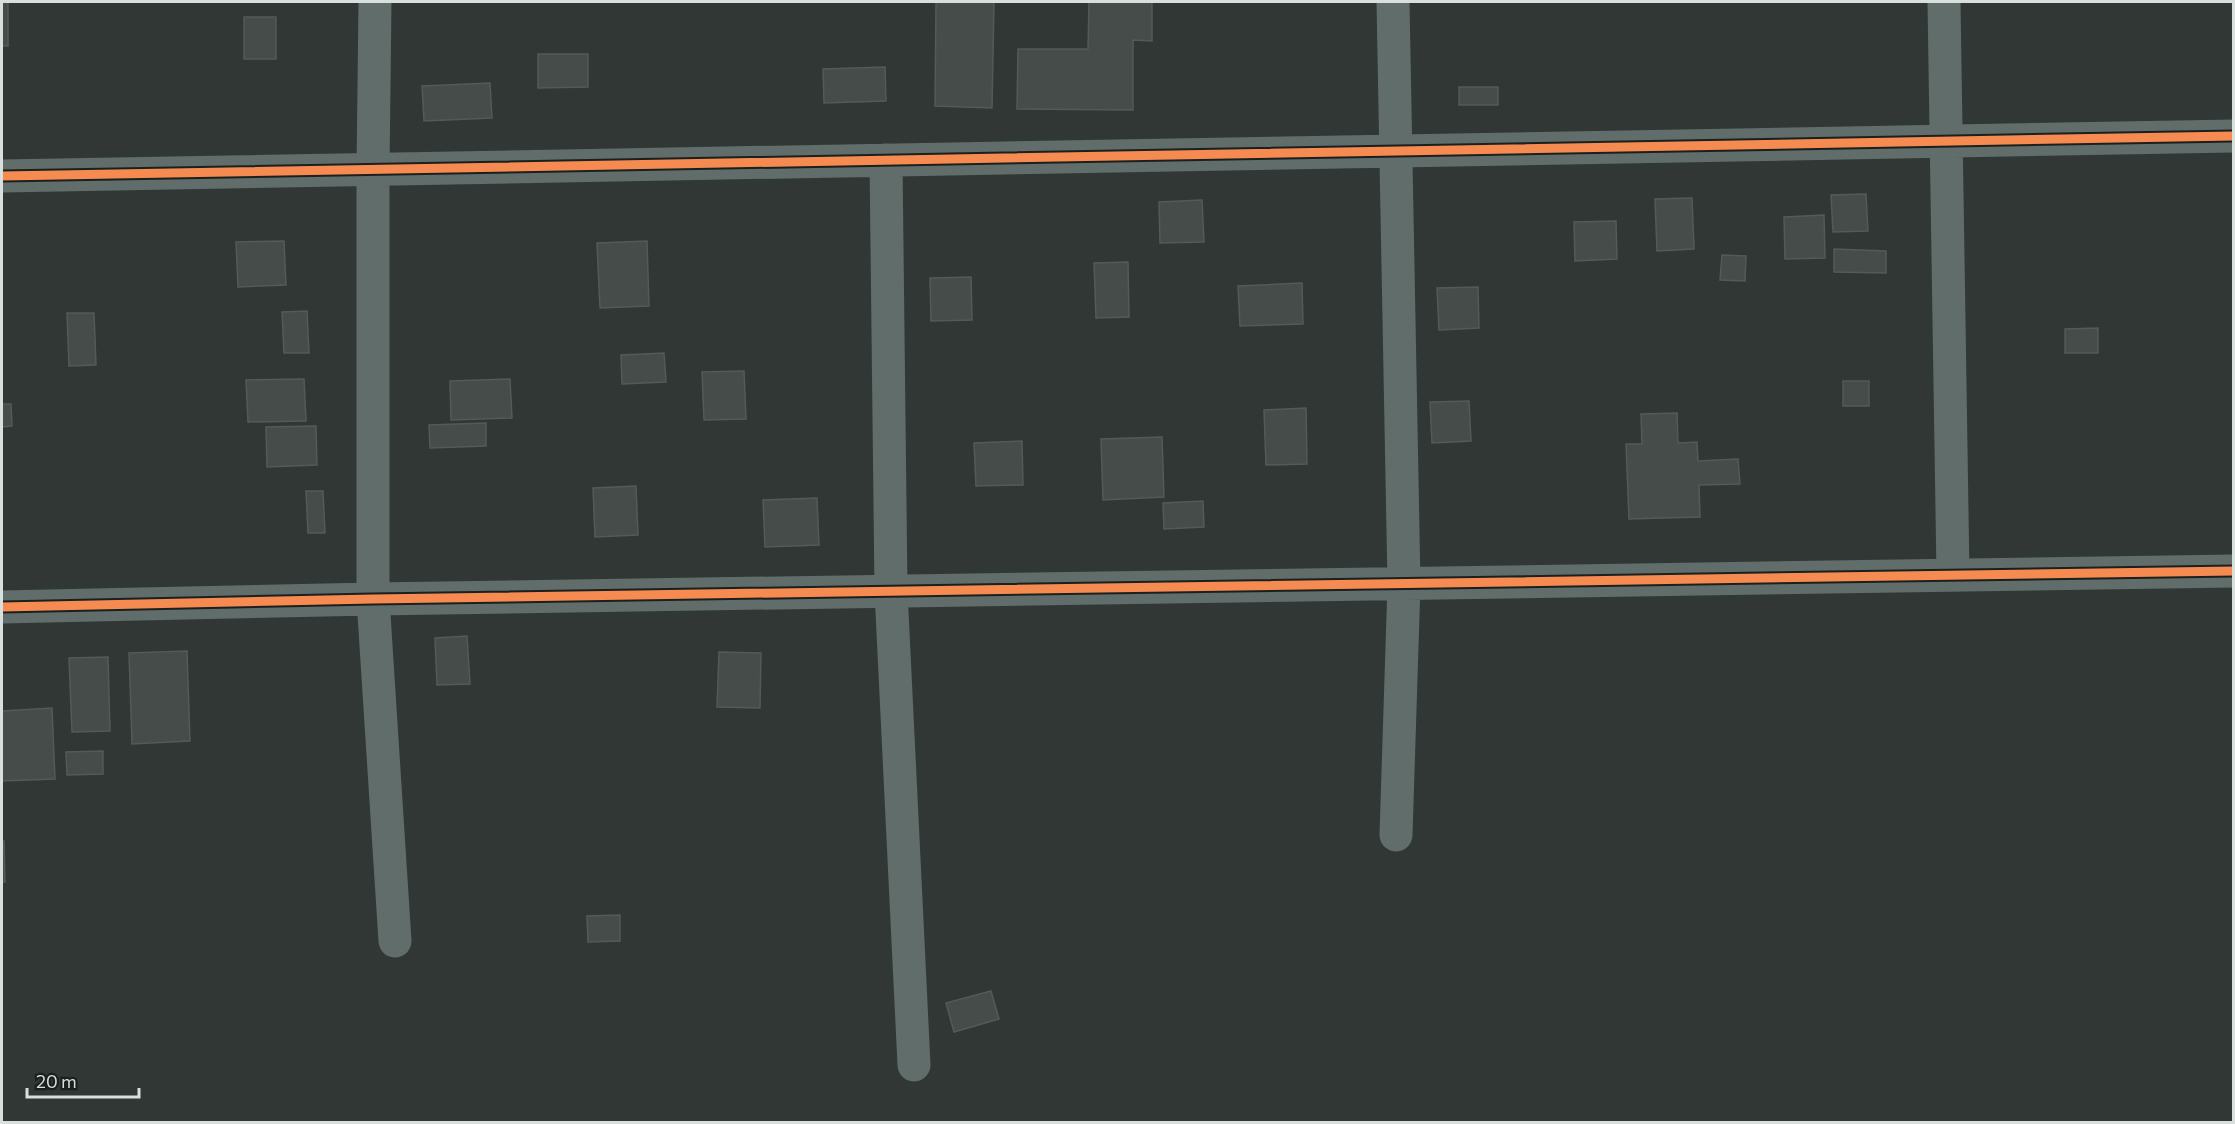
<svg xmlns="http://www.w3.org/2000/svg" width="2235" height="1124" font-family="Commissioner,sans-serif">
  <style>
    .building { fill: #464c4a; stroke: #545a58; stroke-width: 1.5 }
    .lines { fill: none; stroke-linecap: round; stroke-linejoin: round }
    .minor { stroke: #616d6a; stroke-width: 33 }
    .cycleway-casing { stroke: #1a201e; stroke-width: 13 }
    .cycleway { stroke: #f68b52; stroke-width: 9 }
  </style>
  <rect width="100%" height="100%" fill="#313735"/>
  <path class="building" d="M 2,2 L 8,2 L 8,46 L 2,46 Z
    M 936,2 L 994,2 L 992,108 L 935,106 Z
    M 1089,2 L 1152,2 L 1152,41 L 1133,40 L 1133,110 L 1017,109 L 1018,49 L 1088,49 Z
    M 244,17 L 276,17 L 276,59 L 244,59 Z
    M 538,54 L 588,54 L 588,87 L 538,88 Z
    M 885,67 L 886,101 L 824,103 L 823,69 Z
    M 490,83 L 492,118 L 424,121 L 422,86 Z
    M 1459,87 L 1498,87 L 1498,105 L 1459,105 Z
    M 1866,194 L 1868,231 L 1833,232 L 1831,195 Z
    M 1692,198 L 1694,249 L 1657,251 L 1655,199 Z
    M 1202,200 L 1204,242 L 1160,243 L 1159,202 Z
    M 1824,215 L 1825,258 L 1785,259 L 1784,217 Z
    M 1616,221 L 1617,259 L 1575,261 L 1574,222 Z
    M 284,241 L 286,285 L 238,287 L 236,242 Z
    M 647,241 L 649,306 L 600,308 L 597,243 Z
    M 1834,249 L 1886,251 L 1886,273 L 1834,272 Z
    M 1722,255 L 1746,256 L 1745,281 L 1720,280 Z
    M 1128,262 L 1129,317 L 1096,318 L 1094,263 Z
    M 971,277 L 972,320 L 931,321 L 930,278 Z
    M 1302,283 L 1303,324 L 1240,326 L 1238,286 Z
    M 1478,287 L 1479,328 L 1439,330 L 1437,288 Z
    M 307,311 L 309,353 L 284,353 L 282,312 Z
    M 67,313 L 94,313 L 96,365 L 69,366 Z
    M 2098,328 L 2098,353 L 2065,353 L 2065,329 Z
    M 664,353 L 666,382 L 622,384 L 621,355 Z
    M 744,371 L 746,419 L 704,420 L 702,372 Z
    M 304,379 L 306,421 L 248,422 L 246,380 Z
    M 510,379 L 512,418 L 451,420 L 450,381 Z
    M 1843,381 L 1869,381 L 1869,406 L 1843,406 Z
    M 1469,401 L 1471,441 L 1432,443 L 1430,402 Z
    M 2,404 L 11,404 L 12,426 L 2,427 Z
    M 1306,408 L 1307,464 L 1266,465 L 1264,410 Z
    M 1677,413 L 1678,443 L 1697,442 L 1698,461 L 1738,459 L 1740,484 L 1699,485 L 1700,517 L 1629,519 L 1626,444 L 1642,444 L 1641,414 Z
    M 486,423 L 486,446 L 430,448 L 429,425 Z
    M 316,426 L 317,465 L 267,467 L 266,427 Z
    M 1162,437 L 1164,497 L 1103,500 L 1101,439 Z
    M 1022,441 L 1023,485 L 976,486 L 974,443 Z
    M 636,486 L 638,535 L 595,537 L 593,488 Z
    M 306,491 L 323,491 L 325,533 L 308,533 Z
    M 817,498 L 819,545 L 765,547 L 763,500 Z
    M 1203,501 L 1204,527 L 1164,529 L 1163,503 Z
    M 467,636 L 470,684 L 437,685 L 435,638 Z
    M 187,651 L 190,741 L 132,744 L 129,653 Z
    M 719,652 L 761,653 L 760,708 L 717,707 Z
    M 108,657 L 110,731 L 72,732 L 69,658 Z
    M 52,708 L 55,779 L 2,781 L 2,711 Z
    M 103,751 L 103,774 L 67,775 L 66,752 Z
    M 2,841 L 4,841 L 5,882 L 2,882 Z
    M 620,915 L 620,941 L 588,942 L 587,916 Z
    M 991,991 L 999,1019 L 954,1032 L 946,1003 Z"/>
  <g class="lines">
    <path class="minor" d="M 375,2 L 373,170 L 373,599 L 395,941
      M 1393,2 L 1404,584 L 1396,835
      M 1944,2 L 1953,575
      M 886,160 L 891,591 L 914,1065
      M 2,176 L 2234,136
      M 2,607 L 373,599 L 2234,571"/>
    <g class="cycleway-casing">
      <path id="cycleway" d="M 2,176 L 2234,136
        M 2,607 L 373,599 L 2234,571"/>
    </g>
    <use href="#cycleway" class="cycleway"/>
  </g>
  <rect width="2235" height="1124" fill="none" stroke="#d8dfdd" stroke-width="6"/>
  <path d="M27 1088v9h112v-9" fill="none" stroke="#d8dfdd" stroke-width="3"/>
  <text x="36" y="1088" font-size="18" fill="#d8dfdd" stroke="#1a201e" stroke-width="4.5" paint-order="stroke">20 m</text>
</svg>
